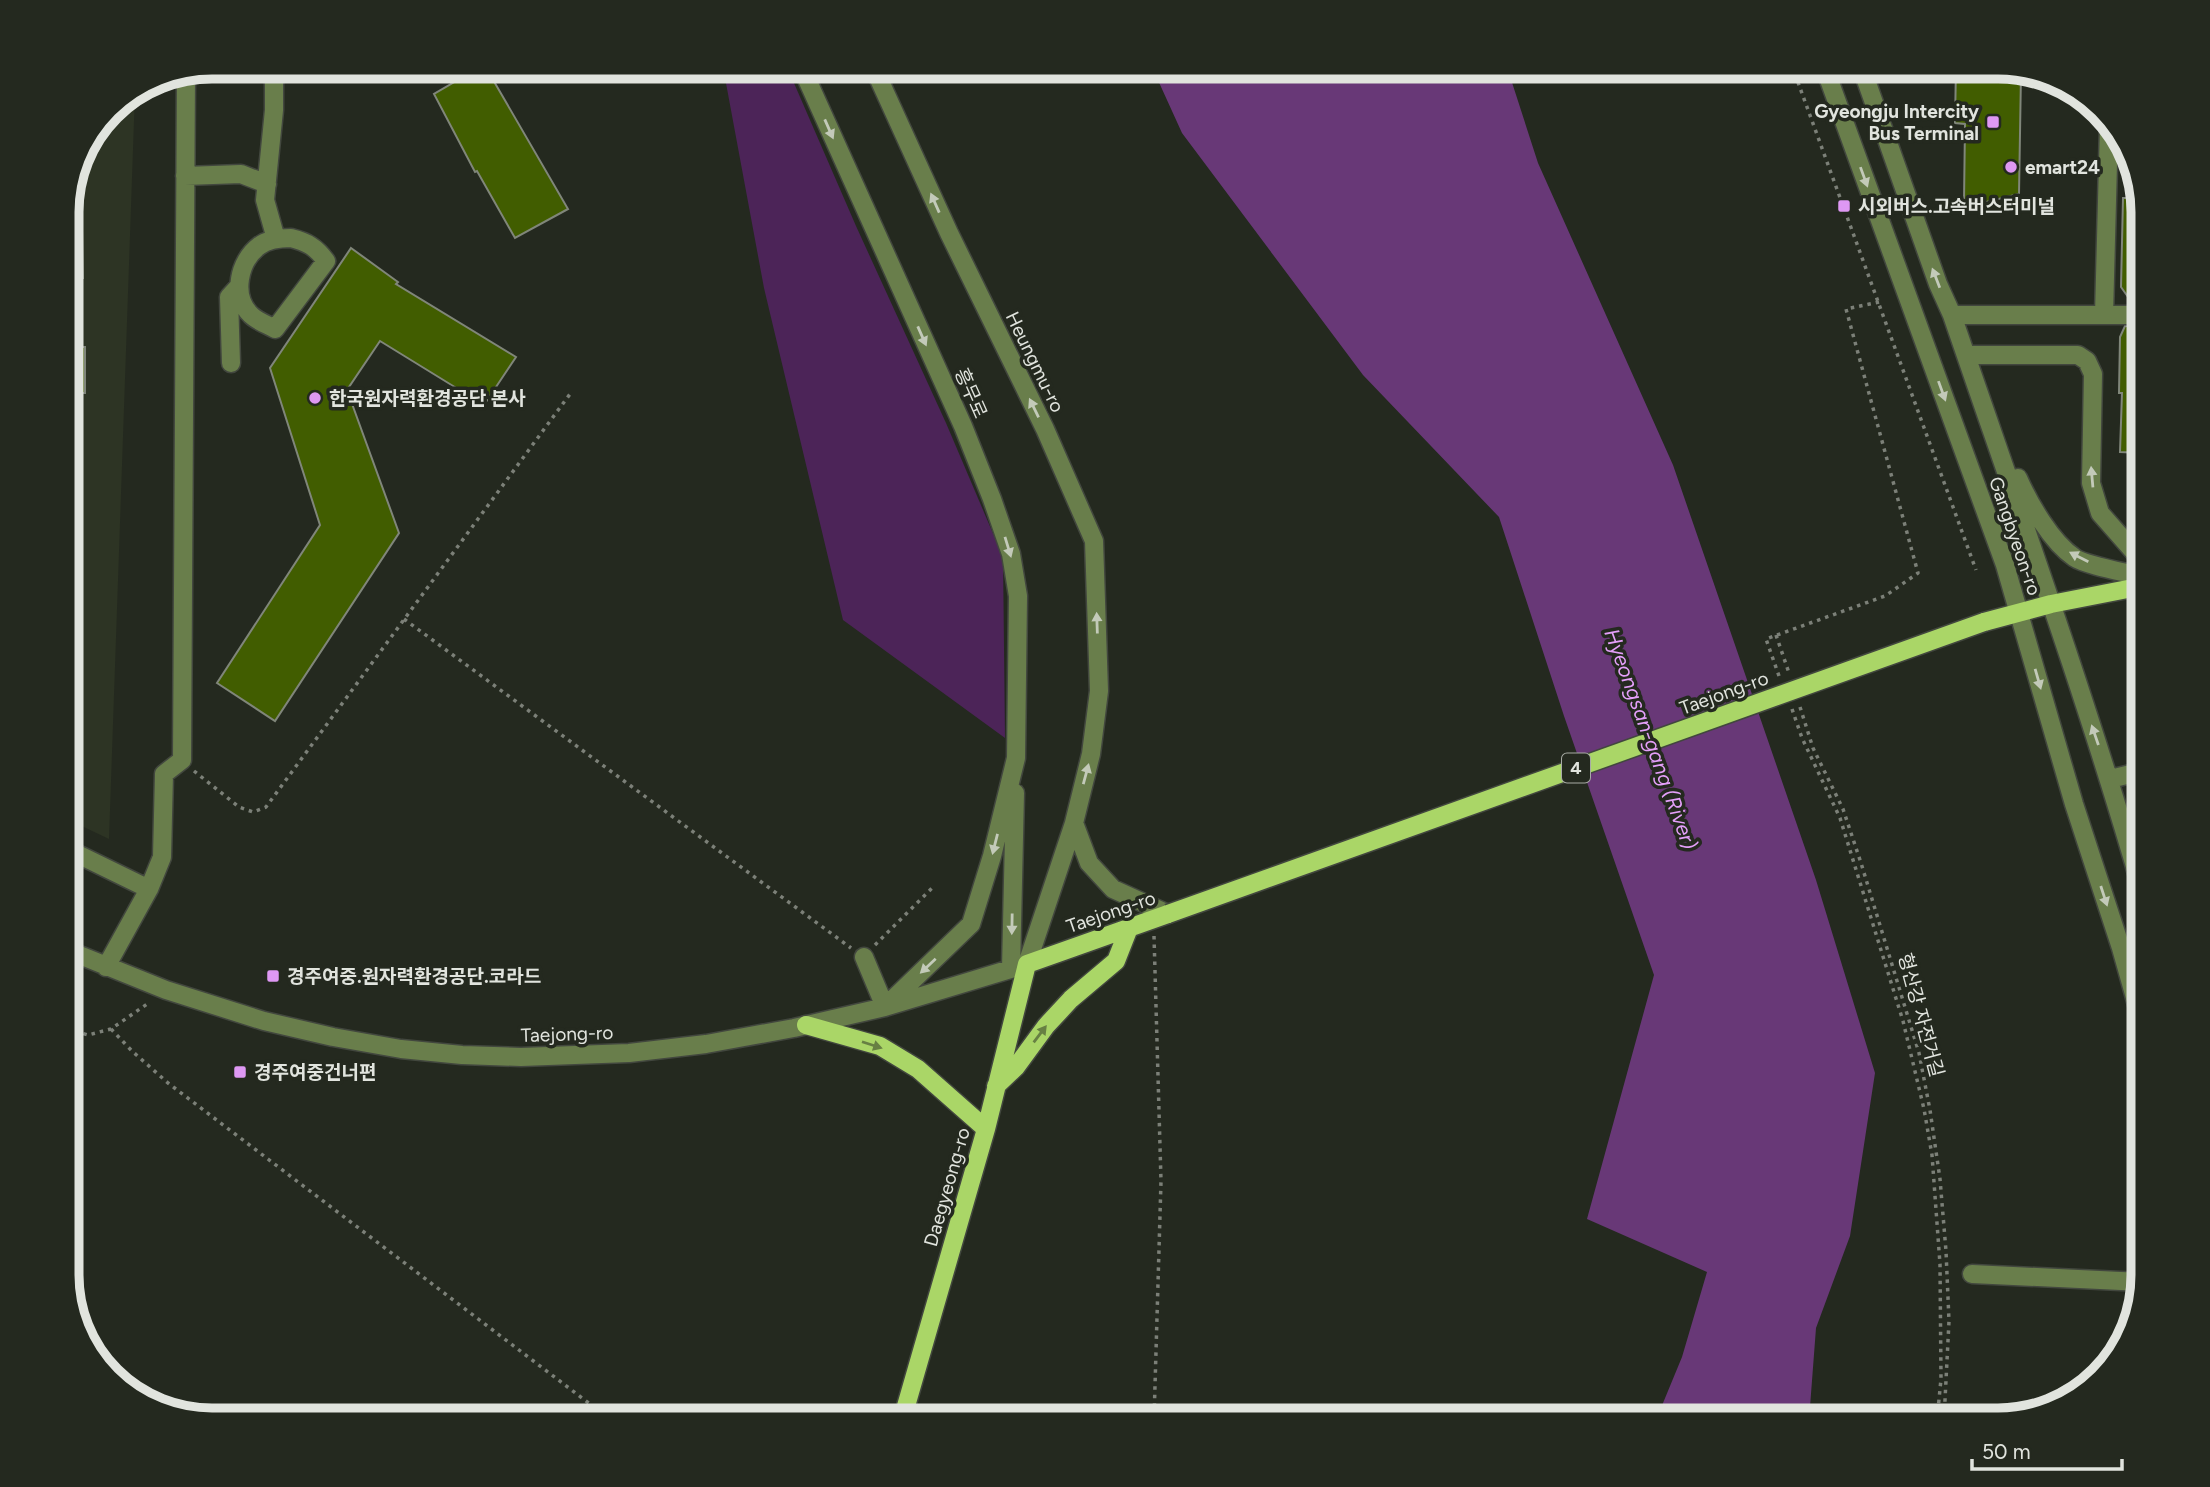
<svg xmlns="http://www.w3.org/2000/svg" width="2210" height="1487" font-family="Figtree,'Noto Sans KR',sans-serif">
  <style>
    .built { fill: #2d3424 }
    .green { fill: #4c2458 }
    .water { fill: #683877 }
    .building { fill: #415d00; stroke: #80867a; stroke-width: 2 }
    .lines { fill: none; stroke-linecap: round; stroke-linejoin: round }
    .minor-casing { stroke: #42473e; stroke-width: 21 }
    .major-casing { stroke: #42473e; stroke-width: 21 }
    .path { stroke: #7c8078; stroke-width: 3.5; stroke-dasharray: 3.5 5; stroke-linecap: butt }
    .minor { stroke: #697e4b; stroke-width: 18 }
    .major { stroke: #aad667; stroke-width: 18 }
    .major-bridge-casing { stroke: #42473e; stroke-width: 21; stroke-linecap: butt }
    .major-bridge { stroke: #aad667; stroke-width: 18 }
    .oneway { fill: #c3cab9 }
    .oneway2 { fill: #678043 }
    .poi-dot { fill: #de98f3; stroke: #24291f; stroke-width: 2.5 }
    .labels { text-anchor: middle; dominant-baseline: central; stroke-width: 7; stroke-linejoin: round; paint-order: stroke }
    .shield { fill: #24291f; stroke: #a8aca5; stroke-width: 2 }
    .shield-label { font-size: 18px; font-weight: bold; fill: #e1e4de }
    .poi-label { font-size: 19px; font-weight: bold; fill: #e1e4de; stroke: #24291f; text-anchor: start }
    .street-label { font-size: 19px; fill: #e1e4de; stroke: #24291f }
    .water-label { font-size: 21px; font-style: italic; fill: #e49ff9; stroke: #24291f }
    .rim { fill: none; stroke: #e1e4de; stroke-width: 9 }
  </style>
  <rect width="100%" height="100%" fill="#24291f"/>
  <path class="built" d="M 135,92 L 109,839 L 67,819 L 67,203 L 78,156 L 109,109 Z"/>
  <path class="green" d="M 723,67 L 787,67 L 856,226 L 946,423 L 1003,557 L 1005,738 L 843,620 L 764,288 Z"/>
  <path class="water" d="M 1152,67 L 1507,67 L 1538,163 L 1673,465 L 1816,880 L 1875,1073 L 1850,1236 L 1816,1328 L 1809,1420 L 1656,1420 L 1682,1357 L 1707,1272 L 1587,1219 L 1654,975 L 1564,716 L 1499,517 L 1363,375 L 1182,133 Z"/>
  <path class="building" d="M 482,66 L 485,66 L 568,209 L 515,238 L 477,171 L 475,172 L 434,94 Z
    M 1956,66 L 1998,66 L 2021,73 L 2019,194 L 1986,202 L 1964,202 L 1965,124 L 1955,123 Z
    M 2123,198 L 2140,198 L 2143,211 L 2143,304 L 2133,304 L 2121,287 Z
    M 82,230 L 83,278 L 67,278 L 67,231 Z
    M 351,248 L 398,282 L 396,284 L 516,357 L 484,405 L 380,341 L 347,390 L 399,533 L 275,721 L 217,683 L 320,525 L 270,368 Z
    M 2125,326 L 2143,326 L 2143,453 L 2120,452 L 2122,393 L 2119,393 L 2120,337 Z
    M 67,347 L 85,347 L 85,393 L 67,393 Z"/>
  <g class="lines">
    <g class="minor-casing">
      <path id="minor" d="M 274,66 L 274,110 L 265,200 L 276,239
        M 801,66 L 963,426 L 992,499 L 1011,554 L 1018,596 L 1016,758 L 992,856 L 971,924 L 887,1005
        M 873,66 L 949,233 L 1045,429 L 1094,541 L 1099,691 L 1091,754 L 1074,823 L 1089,863 L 1113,889 L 1168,914
        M 1824,66 L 2005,565 L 2074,804 L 2121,948 L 2143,1026
        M 1861,66 L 1938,284 L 1952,315 C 2018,508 2087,699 2143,894
        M 185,176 L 241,174 L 267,184
        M 291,238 C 307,242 316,247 326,261 L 275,329 C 268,325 257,321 251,315 C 231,296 239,261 259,246 C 268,239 280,238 291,238 Z
        M 1952,315 L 2143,315
        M 2104,315 L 2109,125
        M 1966,355 L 2078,355 L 2087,361 L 2093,374 L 2091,483 L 2100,513 L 2143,562
        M 231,363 L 229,297 L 239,286
        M 2018,478 C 2029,503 2051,542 2075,558 C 2085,565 2129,573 2143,577
        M 2110,779 L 2143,771
        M 67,849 L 149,889
        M 67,950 L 166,990 L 264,1021 L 333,1037 L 401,1049 L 462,1055 L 521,1057 L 629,1053 L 706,1044 L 794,1028 L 885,1007 L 1027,964 L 1074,823
        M 864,957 L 885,1007
        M 106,967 L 149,889 L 162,857 L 164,774 L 182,760 L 186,72
        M 1011,969 L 1015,793
        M 1972,1274 L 2142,1282"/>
    </g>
    <g class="major-casing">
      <path id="major" d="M 1984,622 L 2051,604 L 2143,586
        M 806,1025 L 880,1046 L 918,1069 L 986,1129
        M 996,1086 L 1016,1067 L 1046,1026 L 1071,999 L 1116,961 L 1129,928
        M 902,1420 L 986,1129 L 1027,964 L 1168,914"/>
    </g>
    <path class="path" d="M 1792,66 L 1976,570
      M 404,619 L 851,948
      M 1776,635 L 1789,673
      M 1779,676 L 1766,639 L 1885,596 L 1918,573 L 1846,309 L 1879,302
      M 1800,707 L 1813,748 L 1843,809 L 1861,863 L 1919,1053 L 1930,1110 L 1940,1179 L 1946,1251 L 1949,1321 L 1944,1420
      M 1792,709 L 1802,738 L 1840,818 L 1903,1021 L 1924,1109 L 1932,1155 L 1940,1264 L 1941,1379 L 1937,1420
      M 194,771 L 239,807 L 253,812 L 266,807 L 570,394
      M 1154,936 L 1161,1181 L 1154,1420
      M 875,945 L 934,886
      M 67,1029 L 88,1035 L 111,1029 L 150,1002
      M 111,1029 L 132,1051 L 168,1083 L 611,1420"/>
    <use href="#minor" class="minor"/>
    <use href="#major" class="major"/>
    <g class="major-bridge-casing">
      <path id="major-bridge" d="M 1168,914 L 1984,622"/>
    </g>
    <use href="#major-bridge" class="major-bridge"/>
  </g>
  <defs><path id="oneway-solid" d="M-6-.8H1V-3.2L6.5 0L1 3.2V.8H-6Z" transform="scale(1.75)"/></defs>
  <g class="oneway">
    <use href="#oneway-solid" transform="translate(829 129) rotate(66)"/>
    <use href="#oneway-solid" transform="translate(1864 177) rotate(70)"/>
    <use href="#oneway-solid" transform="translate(935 203) rotate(-114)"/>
    <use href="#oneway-solid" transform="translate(1936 278) rotate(-111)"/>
    <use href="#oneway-solid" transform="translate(922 336) rotate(66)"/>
    <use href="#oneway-solid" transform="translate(1942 391) rotate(70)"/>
    <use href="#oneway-solid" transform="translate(1034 408) rotate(-116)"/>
    <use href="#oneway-solid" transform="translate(2092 477) rotate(-95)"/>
    <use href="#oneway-solid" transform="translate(1008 547) rotate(73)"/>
    <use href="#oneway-solid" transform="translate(2079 557) rotate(-153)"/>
    <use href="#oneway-solid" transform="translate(1097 623) rotate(-92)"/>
    <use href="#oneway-solid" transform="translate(2038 679) rotate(74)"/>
    <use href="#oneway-solid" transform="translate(2095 735) rotate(-109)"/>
    <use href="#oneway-solid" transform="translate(1086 774) rotate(-75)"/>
    <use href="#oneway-solid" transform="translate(995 844) rotate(104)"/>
    <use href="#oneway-solid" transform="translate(2104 896) rotate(72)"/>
    <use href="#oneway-solid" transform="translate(1012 924) rotate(91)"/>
    <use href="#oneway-solid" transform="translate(928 966) rotate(137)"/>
  </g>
  <g class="oneway2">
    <use href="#oneway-solid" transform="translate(1040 1034) rotate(-53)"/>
    <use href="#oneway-solid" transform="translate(872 1045) rotate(18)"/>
  </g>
  <g class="poi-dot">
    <rect x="1986" y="115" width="14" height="14" rx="3.5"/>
    <circle cx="2011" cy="167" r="7"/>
    <rect x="1837" y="199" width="14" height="14" rx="3.5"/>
    <circle cx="315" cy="398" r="7"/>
    <rect x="266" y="969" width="14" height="14" rx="3.5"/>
    <rect x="233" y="1065" width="14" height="14" rx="3.5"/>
  </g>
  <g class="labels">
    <rect class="shield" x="1562" y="753.5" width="28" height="29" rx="5"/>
    <g class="shield-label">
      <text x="1576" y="768">4</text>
    </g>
    <g class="poi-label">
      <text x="1979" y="111" text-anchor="end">Gyeongju Intercity<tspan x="1979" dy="22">Bus Terminal</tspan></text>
      <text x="2025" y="167">emart24</text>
      <text x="1858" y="206">시외버스.고속버스터미널</text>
      <text x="329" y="398">한국원자력환경공단 본사</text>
      <text x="287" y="976">경주여중.원자력환경공단.코라드</text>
      <text x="254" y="1072">경주여중건너편</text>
    </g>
    <g class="street-label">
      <text transform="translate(1035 362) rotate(64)">Heungmu-ro</text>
      <text transform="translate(971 393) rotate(66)">흥무로</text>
      <text transform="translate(2015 536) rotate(71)">Gangbyeon-ro</text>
      <text transform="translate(1724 693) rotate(-20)">Taejong-ro</text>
      <text transform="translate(1111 912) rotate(-19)">Taejong-ro</text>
      <text transform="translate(1921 1015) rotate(75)">형산강 자전거길</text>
      <text transform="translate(567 1034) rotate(-2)">Taejong-ro</text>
      <text transform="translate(947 1187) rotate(-74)">Daegyeong-ro</text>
    </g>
    <g class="water-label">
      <text transform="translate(1651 739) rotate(70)">Hyeongsan-gang (River)</text>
    </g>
  </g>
  <path d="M0 0H2210V1487H0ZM212 79H1998A133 133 0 0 1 2131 212V1275A133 133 0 0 1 1998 1408H212A133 133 0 0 1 79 1275V212A133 133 0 0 1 212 79Z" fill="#24291f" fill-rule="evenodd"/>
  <path class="rim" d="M212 79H1998A133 133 0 0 1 2131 212V1275A133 133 0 0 1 1998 1408H212A133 133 0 0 1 79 1275V212A133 133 0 0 1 212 79Z"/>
  <path d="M1972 1459v10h150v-10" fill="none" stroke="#e1e4de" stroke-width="3.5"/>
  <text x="1982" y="1459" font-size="21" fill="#e1e4de" stroke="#24291f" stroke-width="5" paint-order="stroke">50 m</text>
</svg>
